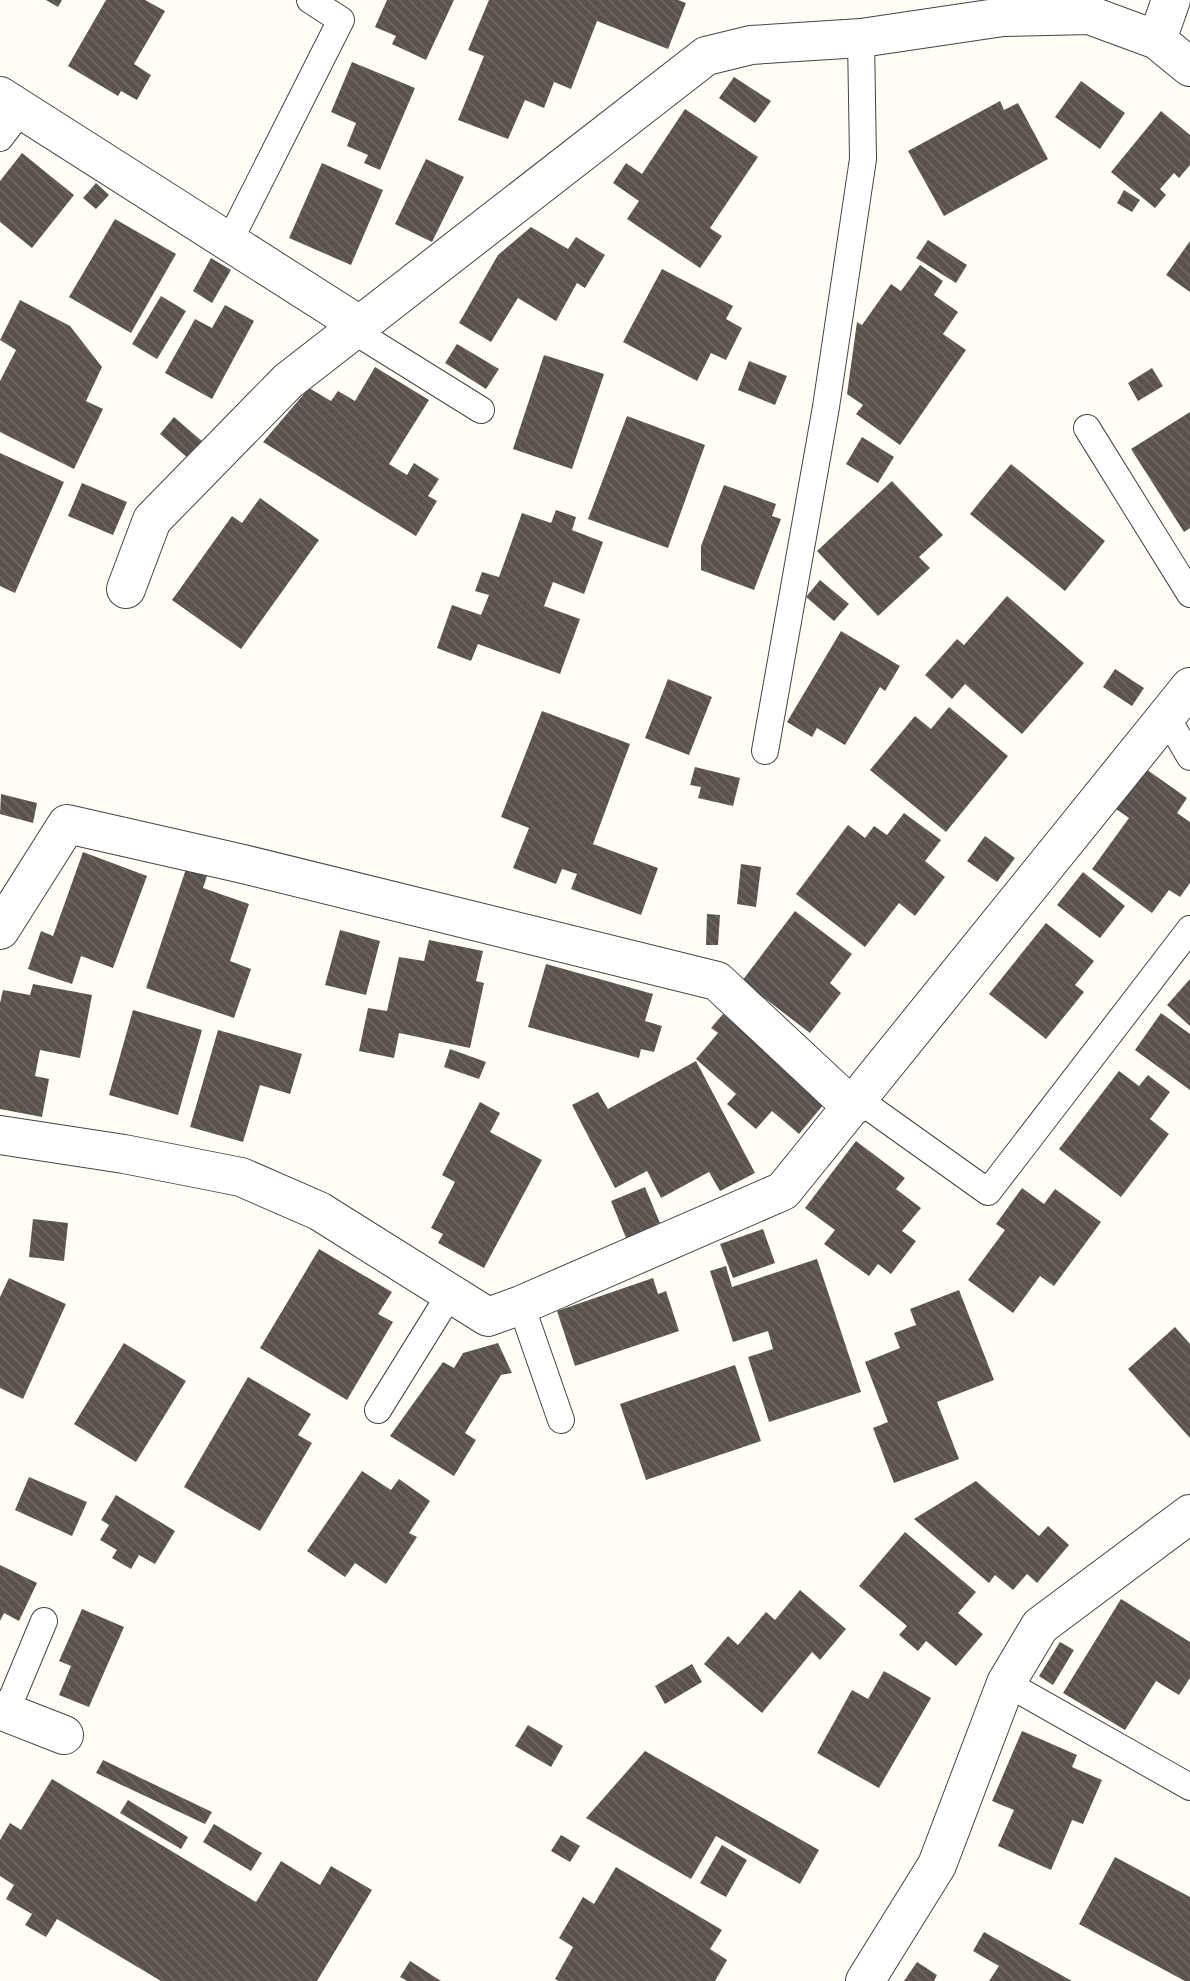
<svg xmlns="http://www.w3.org/2000/svg" width="1190" height="1981" font-family="'Noto Serif',serif">
  <style>
    .building { fill: url(#building-back-hatch) }
    .lines { fill: none; stroke-linecap: round; stroke-linejoin: round }
    .service-casing { stroke: #444; stroke-width: 28 }
    .minor-casing { stroke: #444; stroke-width: 40 }
    .service { stroke: #fff; stroke-width: 26 }
    .minor { stroke: #fff; stroke-width: 38 }
  </style>
  <defs>
    <pattern id="building-back-hatch" width="6" height="6" patternUnits="userSpaceOnUse" patternTransform="scale(1.75)"><rect width="6" height="6" fill="#5a524d"/><path d="M-1 5l2 2M0 0l6 6M5-1l2 2" fill="none" stroke="#6d6662"/></pattern>
  </defs>
  <rect width="100%" height="100%" fill="#fffdf5"/>
  <path class="building" d="M 46,0 L 62,0 L 58,7 Z
    M 106,0 L 145,0 L 165,11 L 134,64 L 151,75 L 137,100 L 121,91 L 118,96 L 68,66 Z
    M 387,0 L 454,0 L 426,60 L 392,44 L 396,36 L 375,27 Z
    M 489,0 L 678,0 L 686,3 L 668,49 L 597,21 L 571,89 L 554,82 L 544,108 L 525,100 L 508,139 L 458,120 L 484,56 L 468,50 Z
    M 352,62 L 415,88 L 380,170 L 364,163 L 368,155 L 347,146 L 356,123 L 331,112 Z
    M 734,77 L 771,101 L 755,123 L 719,98 Z
    M 1081,81 L 1125,113 L 1100,149 L 1055,117 Z
    M 1000,101 L 1004,110 L 1018,103 L 1048,159 L 944,216 L 908,151 Z
    M 685,109 L 758,157 L 710,228 L 722,236 L 700,268 L 627,219 L 639,201 L 613,183 L 626,163 L 642,174 Z
    M 1161,111 L 1190,135 L 1190,165 L 1179,178 L 1174,173 L 1160,189 L 1166,195 L 1155,208 L 1111,172 Z
    M 22,153 L 74,195 L 32,248 L 0,222 L 0,181 Z
    M 426,159 L 464,177 L 432,242 L 395,224 Z
    M 322,163 L 383,190 L 351,265 L 289,238 Z
    M 96,183 L 109,195 L 96,209 L 83,198 Z
    M 1124,190 L 1140,200 L 1132,212 L 1117,203 Z
    M 115,219 L 176,254 L 131,333 L 69,297 Z
    M 531,227 L 568,249 L 576,237 L 605,255 L 585,288 L 577,283 L 556,321 L 518,298 L 491,342 L 459,323 L 498,255 Z
    M 928,240 L 967,265 L 956,283 L 916,258 Z
    M 1190,241 L 1190,292 L 1166,275 Z
    M 211,258 L 231,270 L 212,303 L 193,291 Z
    M 920,265 L 943,281 L 934,295 L 958,312 L 943,334 L 966,350 L 900,445 L 856,414 L 863,405 L 847,394 L 857,322 L 862,325 L 891,284 L 901,291 Z
    M 662,269 L 733,306 L 726,319 L 742,328 L 726,360 L 711,353 L 697,381 L 623,342 Z
    M 161,296 L 186,311 L 157,359 L 132,344 Z
    M 20,300 L 70,326 L 102,367 L 86,401 L 103,409 L 74,469 L 0,432 L 0,381 L 16,350 L 0,340 Z
    M 225,305 L 254,321 L 212,399 L 165,373 L 195,319 L 212,328 Z
    M 457,344 L 499,369 L 486,389 L 445,363 Z
    M 544,355 L 604,374 L 572,469 L 513,449 Z
    M 749,361 L 787,376 L 775,405 L 738,390 Z
    M 375,367 L 429,400 L 389,464 L 407,475 L 414,463 L 439,479 L 428,496 L 437,501 L 416,536 L 263,442 L 309,388 L 331,401 L 338,391 L 355,401 Z
    M 1152,368 L 1163,386 L 1138,401 L 1128,383 Z
    M 1190,412 L 1190,528 L 1184,532 L 1131,449 Z
    M 627,416 L 705,445 L 668,548 L 588,519 Z
    M 174,417 L 203,442 L 189,459 L 160,434 Z
    M 862,437 L 894,457 L 878,483 L 846,464 Z
    M 0,453 L 64,482 L 15,593 L 0,586 Z
    M 1011,464 L 1105,541 L 1065,591 L 970,514 Z
    M 892,481 L 943,535 L 919,557 L 930,568 L 878,616 L 817,551 Z
    M 82,483 L 127,502 L 113,535 L 68,516 Z
    M 724,485 L 776,504 L 772,516 L 781,519 L 754,590 L 701,570 L 701,546 Z
    M 260,498 L 319,540 L 241,649 L 172,600 L 232,516 L 242,523 Z
    M 556,510 L 576,517 L 572,530 L 603,542 L 584,594 L 553,582 L 544,606 L 580,619 L 560,674 L 478,644 L 471,661 L 437,648 L 452,605 L 481,615 L 489,595 L 475,591 L 482,572 L 499,577 L 522,513 L 551,523 Z
    M 820,580 L 849,604 L 834,621 L 806,597 Z
    M 1007,596 L 1084,663 L 1022,734 L 965,684 L 952,699 L 925,675 L 957,639 L 964,645 Z
    M 841,631 L 900,666 L 885,691 L 880,687 L 845,745 L 817,728 L 812,737 L 787,722 Z
    M 1115,669 L 1144,688 L 1132,706 L 1103,687 Z
    M 668,679 L 712,697 L 689,755 L 645,738 Z
    M 949,707 L 1008,756 L 946,832 L 870,770 L 915,716 L 931,729 Z
    M 542,711 L 630,744 L 593,844 L 658,868 L 641,915 L 571,889 L 577,874 L 562,869 L 556,884 L 513,868 L 529,828 L 501,817 Z
    M 695,767 L 740,778 L 733,806 L 698,798 L 701,787 L 690,785 Z
    M 1146,769 L 1187,798 L 1177,813 L 1190,822 L 1190,883 L 1180,897 L 1169,890 L 1152,913 L 1092,869 L 1129,818 L 1116,809 Z
    M 1,794 L 37,803 L 33,823 L 0,814 Z
    M 904,813 L 941,840 L 925,861 L 945,877 L 915,916 L 899,903 L 865,947 L 796,894 L 848,825 L 865,838 L 874,826 L 887,835 Z
    M 985,836 L 1015,858 L 997,882 L 967,861 Z
    M 83,852 L 147,876 L 113,968 L 81,956 L 72,984 L 28,969 L 41,931 L 53,936 Z
    M 741,864 L 761,867 L 756,907 L 737,904 Z
    M 186,869 L 207,876 L 203,888 L 249,904 L 230,961 L 251,969 L 234,1018 L 146,988 Z
    M 1083,872 L 1125,906 L 1100,938 L 1057,905 Z
    M 795,911 L 852,954 L 830,983 L 841,993 L 810,1033 L 742,981 Z
    M 707,914 L 720,915 L 718,945 L 706,945 Z
    M 1046,923 L 1094,961 L 1075,985 L 1084,992 L 1046,1039 L 989,994 Z
    M 340,930 L 380,941 L 366,995 L 325,985 Z
    M 429,940 L 483,951 L 476,981 L 484,983 L 470,1048 L 399,1033 L 394,1058 L 359,1051 L 368,1008 L 387,1011 L 399,957 L 424,961 Z
    M 546,964 L 653,994 L 645,1021 L 662,1026 L 654,1052 L 641,1049 L 639,1058 L 528,1027 Z
    M 1190,979 L 1190,1026 L 1167,1005 Z
    M 33,984 L 92,995 L 80,1058 L 40,1050 L 35,1076 L 49,1079 L 42,1117 L 0,1109 L 0,1003 L 3,990 L 30,995 Z
    M 133,1010 L 202,1030 L 178,1115 L 109,1095 Z
    M 1161,1013 L 1190,1034 L 1190,1090 L 1135,1050 Z
    M 723,1014 L 824,1104 L 799,1134 L 772,1111 L 756,1129 L 727,1104 L 736,1094 L 696,1059 L 718,1033 L 711,1028 Z
    M 218,1030 L 302,1054 L 290,1094 L 260,1085 L 243,1142 L 190,1127 Z
    M 450,1049 L 486,1062 L 479,1079 L 444,1067 Z
    M 696,1061 L 755,1173 L 720,1191 L 709,1172 L 661,1198 L 647,1171 L 615,1188 L 572,1105 L 598,1092 L 608,1109 Z
    M 1119,1071 L 1139,1086 L 1148,1075 L 1170,1092 L 1150,1119 L 1169,1134 L 1121,1197 L 1059,1149 Z
    M 480,1102 L 500,1113 L 490,1132 L 542,1160 L 484,1268 L 438,1243 L 443,1234 L 431,1228 L 455,1182 L 442,1175 Z
    M 856,1141 L 905,1178 L 896,1189 L 921,1208 L 902,1231 L 916,1241 L 891,1274 L 878,1264 L 869,1276 L 824,1244 L 835,1230 L 805,1208 Z
    M 645,1187 L 660,1223 L 626,1238 L 611,1201 Z
    M 1022,1188 L 1044,1204 L 1055,1189 L 1101,1222 L 1054,1286 L 1040,1276 L 1013,1313 L 968,1280 L 1005,1230 L 996,1224 Z
    M 33,1219 L 68,1223 L 64,1261 L 29,1257 Z
    M 763,1229 L 775,1263 L 733,1278 L 720,1244 Z
    M 319,1249 L 392,1292 L 378,1314 L 393,1322 L 347,1400 L 260,1348 Z
    M 817,1259 L 861,1392 L 769,1422 L 748,1357 L 773,1349 L 768,1331 L 733,1342 L 710,1271 L 726,1266 L 732,1287 Z
    M 9,1278 L 66,1304 L 23,1399 L 0,1388 L 0,1297 Z
    M 653,1278 L 658,1294 L 666,1291 L 679,1331 L 575,1366 L 557,1311 Z
    M 959,1290 L 994,1380 L 937,1402 L 959,1459 L 894,1483 L 873,1428 L 888,1422 L 865,1362 L 900,1348 L 894,1333 L 916,1325 L 910,1309 Z
    M 1175,1327 L 1190,1344 L 1190,1438 L 1128,1369 Z
    M 124,1343 L 186,1381 L 136,1462 L 74,1424 Z
    M 498,1343 L 512,1373 L 501,1375 L 465,1433 L 476,1440 L 454,1476 L 390,1436 L 443,1362 L 454,1368 L 463,1353 Z
    M 735,1365 L 761,1441 L 646,1480 L 620,1404 Z
    M 248,1377 L 311,1414 L 298,1435 L 312,1443 L 260,1531 L 184,1487 Z
    M 362,1471 L 391,1490 L 399,1479 L 430,1501 L 409,1533 L 417,1537 L 386,1584 L 355,1563 L 345,1577 L 307,1551 Z
    M 29,1477 L 87,1502 L 72,1536 L 15,1510 Z
    M 976,1481 L 1039,1536 L 1048,1526 L 1069,1545 L 1037,1583 L 1027,1574 L 1013,1590 L 995,1575 L 989,1583 L 914,1519 Z
    M 116,1495 L 175,1531 L 155,1564 L 139,1555 L 131,1569 L 112,1558 L 117,1550 L 100,1540 L 109,1525 L 101,1520 Z
    M 905,1532 L 976,1592 L 958,1613 L 983,1634 L 956,1666 L 926,1641 L 918,1651 L 899,1635 L 907,1626 L 859,1586 Z
    M 0,1565 L 37,1583 L 19,1621 L 4,1613 L 0,1621 Z
    M 800,1590 L 846,1629 L 820,1660 L 812,1652 L 762,1713 L 704,1664 L 728,1636 L 738,1645 L 766,1612 L 775,1620 Z
    M 1121,1599 L 1190,1642 L 1190,1678 L 1179,1695 L 1156,1681 L 1125,1730 L 1063,1693 Z
    M 82,1609 L 124,1627 L 89,1707 L 59,1695 L 71,1666 L 59,1661 Z
    M 1060,1642 L 1074,1650 L 1053,1685 L 1039,1676 Z
    M 692,1664 L 702,1682 L 665,1704 L 655,1686 Z
    M 884,1671 L 931,1698 L 879,1788 L 817,1753 L 852,1690 L 868,1699 Z
    M 528,1725 L 563,1746 L 551,1767 L 515,1746 Z
    M 1022,1731 L 1077,1755 L 1072,1767 L 1102,1780 L 1083,1824 L 1072,1820 L 1051,1870 L 998,1846 L 1014,1810 L 992,1801 Z
    M 645,1751 L 819,1850 L 800,1884 L 716,1836 L 691,1879 L 586,1818 Z
    M 103,1760 L 212,1812 L 205,1824 L 96,1773 Z
    M 52,1779 L 256,1902 L 281,1861 L 320,1885 L 331,1866 L 372,1890 L 317,1981 L 161,1981 L 57,1919 L 46,1937 L 25,1925 L 32,1914 L 6,1899 L 14,1885 L 0,1876 L 0,1840 L 10,1823 L 21,1830 Z
    M 128,1800 L 188,1837 L 181,1849 L 120,1813 Z
    M 214,1824 L 262,1853 L 251,1871 L 203,1842 Z
    M 561,1835 L 580,1846 L 570,1862 L 551,1851 Z
    M 722,1845 L 747,1860 L 726,1897 L 700,1883 Z
    M 1115,1857 L 1190,1897 L 1190,1981 L 1185,1981 L 1079,1924 Z
    M 616,1867 L 722,1930 L 710,1949 L 727,1960 L 715,1981 L 559,1981 L 555,1979 L 573,1947 L 559,1938 L 583,1897 L 594,1904 Z
    M 984,1932 L 1072,1981 L 989,1981 L 999,1966 L 973,1951 Z
    M 410,1961 L 441,1981 L 407,1981 L 400,1977 Z
    M 917,1962 L 937,1975 L 934,1981 L 904,1981 Z"/>
  <g class="lines">
    <g class="service-casing">
      <path id="service" d="M 0,138 L 22,109
        M 229,242 L 341,20 L 310,0
        M 354,331 L 481,410
        M 1087,428 L 1190,594
        M 1166,716 L 1190,757
        M 765,751 L 826,407 L 863,159 L 861,38
        M 859,1100 L 988,1192 L 1190,929
        M 521,1305 L 561,1420
        M 378,1410 L 450,1294
        M 1006,1683 L 1190,1787
        M 6,1712 L 44,1621"/>
    </g>
    <g class="minor-casing">
      <path id="minor" d="M 1157,40 L 1171,0
        M 0,96 L 361,326
        M 126,589 L 152,520 L 288,381 L 706,56 L 751,45 L 861,38 L 1003,17 L 1089,15 L 1157,40 L 1190,67
        M 0,930 L 67,824 L 243,864 L 717,981 L 852,1107
        M 0,1135 L 124,1154 L 241,1177 L 319,1211 L 488,1317 L 521,1305 L 783,1191 L 1190,687
        M 0,1710 L 64,1735
        M 865,1981 L 937,1865 L 1006,1683 L 1040,1626 L 1190,1514"/>
    </g>
    <use href="#service" class="service"/>
    <use href="#minor" class="minor"/>
  </g>
</svg>
